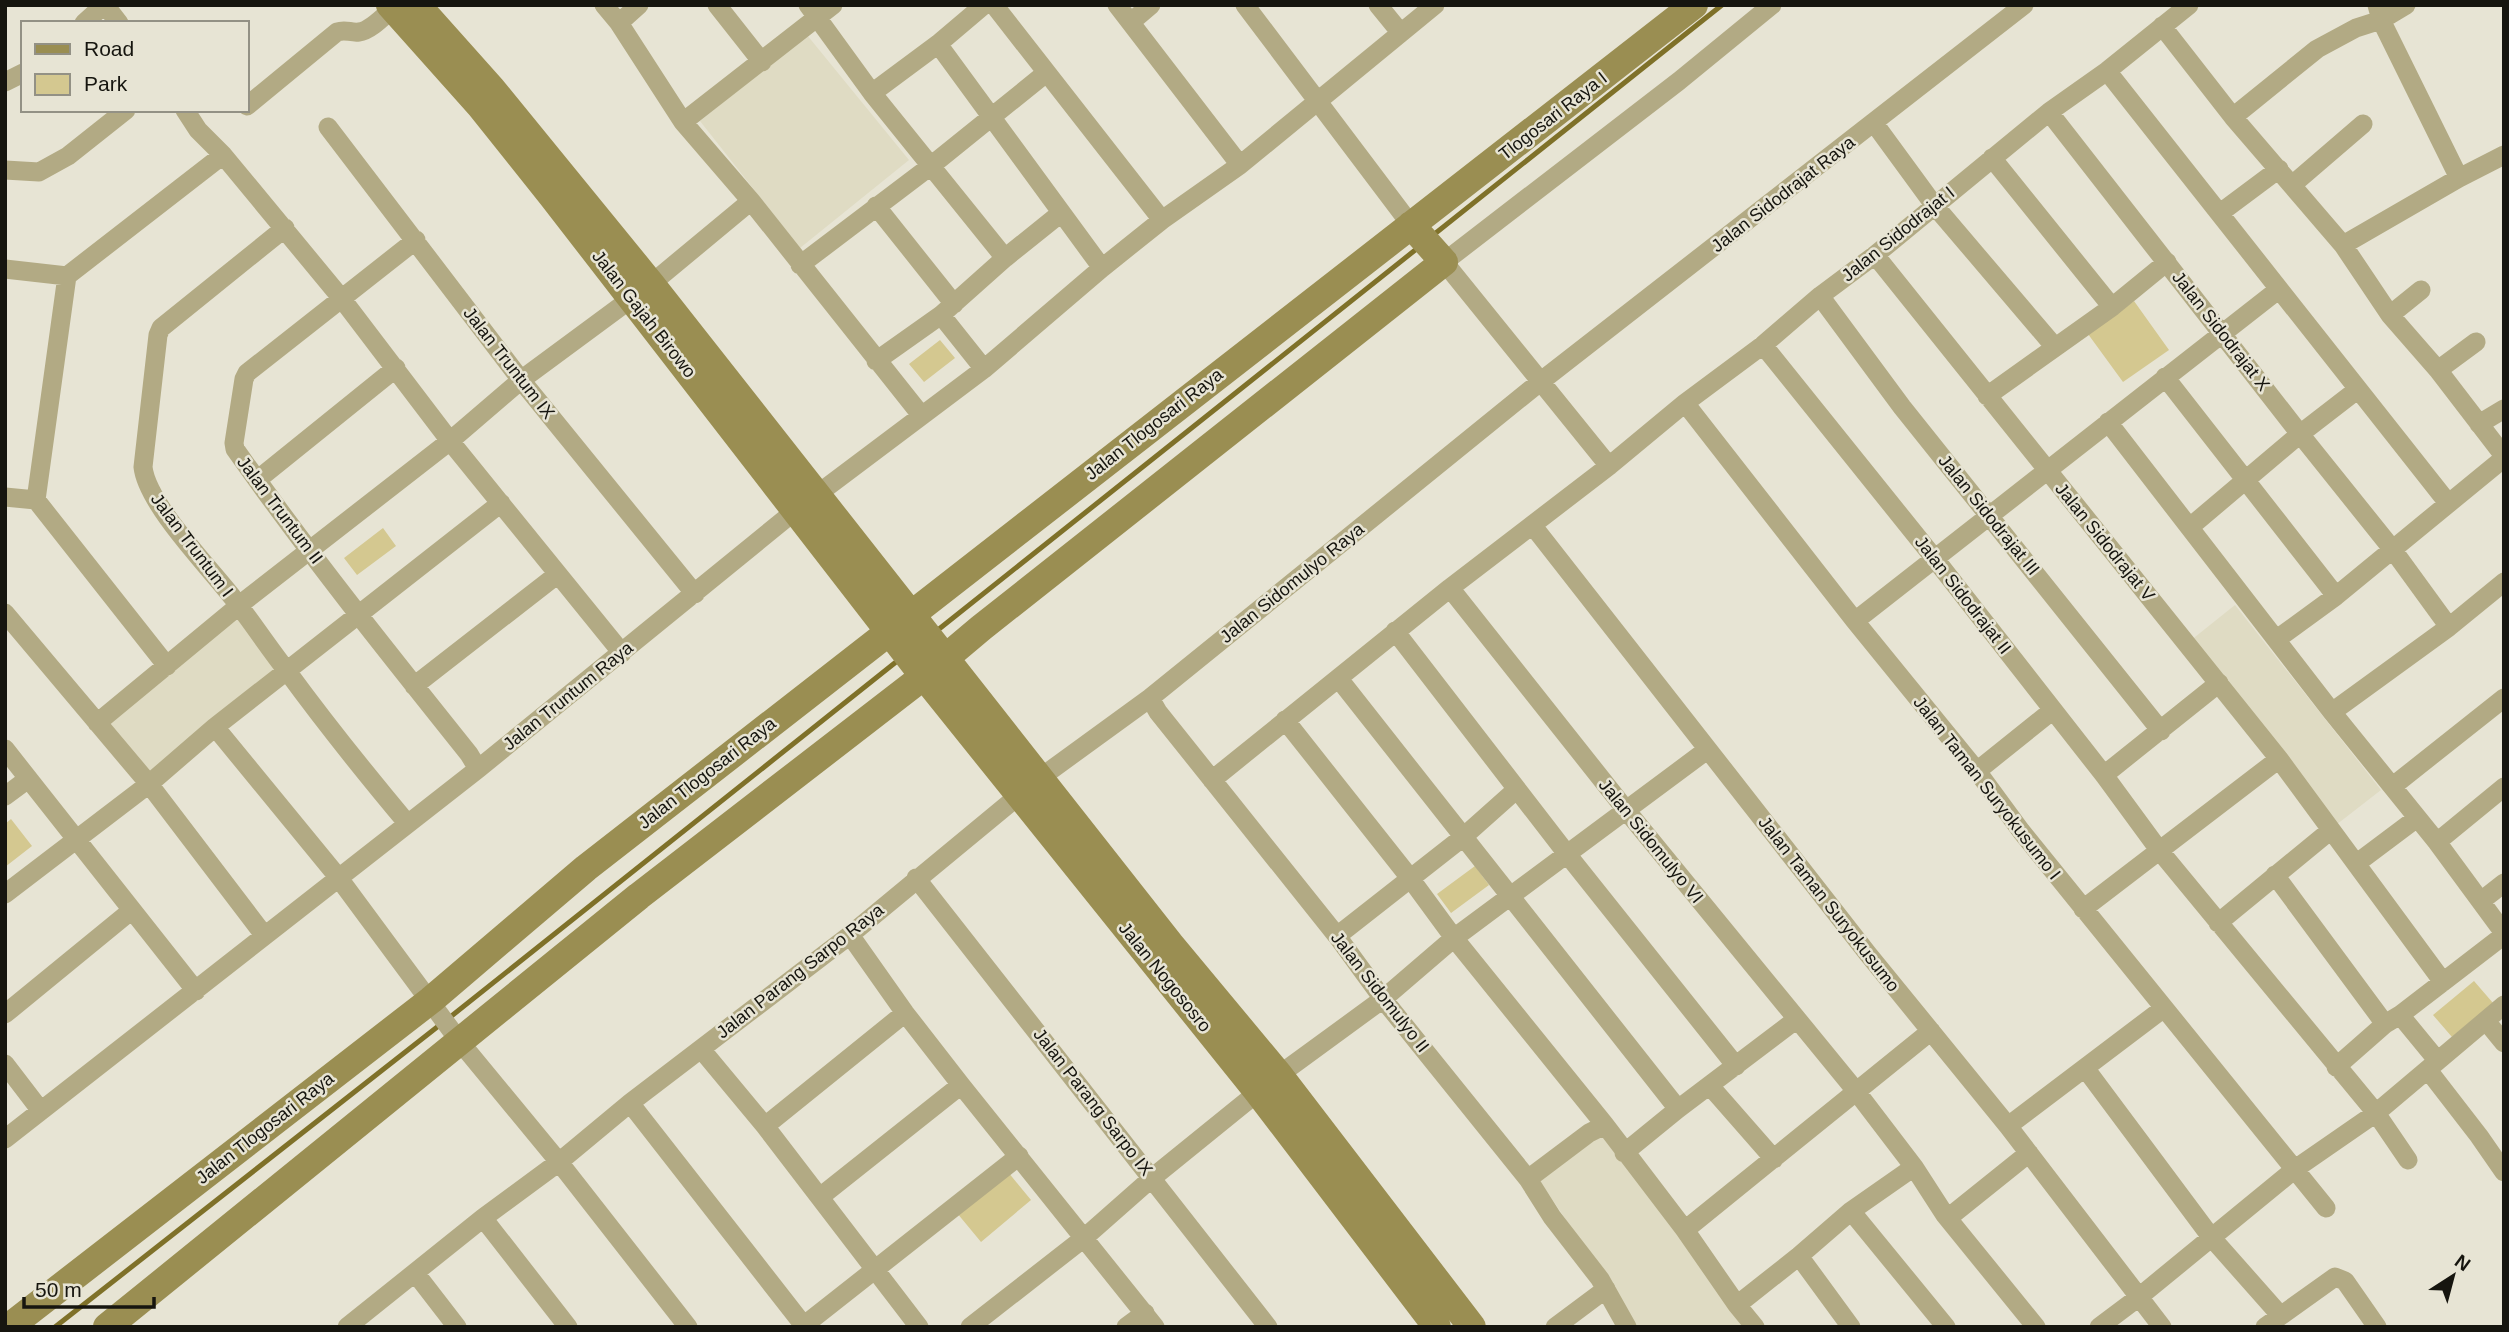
<svg xmlns="http://www.w3.org/2000/svg" width="2509" height="1332" font-family="Arial,sans-serif">
  <style>
    .built { fill: #dfdbc3 }
    .green { fill: #d4c890 }
    .lines { fill: none; stroke-linecap: round; stroke-linejoin: round }
    .stream { stroke: #7f7129; stroke-width: 5 }
    .street { stroke: #b2aa84; stroke-width: 19 }
    .secondary { stroke: #9a8e52; stroke-width: 28 }
    .labels { text-anchor: middle; dominant-baseline: central; stroke-width: 5; stroke-linejoin: round; paint-order: stroke }
    .street-label { font-size: 18px; fill: #16150f; stroke: #e7e4d4 }
  </style>
  <rect width="100%" height="100%" fill="#e7e4d4"/>
  <path class="built" d="M 807,35 L 909,160 L 800,248 L 700,121 Z
    M 2235,605 L 2381,790 L 2336,825 L 2190,641 Z
    M 240,615 L 279,669 L 147,774 L 106,725 Z
    M 1602,1134 L 1750,1327 L 1632,1327 L 1609,1283 L 1537,1177 Z"/>
  <path class="green" d="M 2134,301 L 2169,350 L 2123,382 L 2088,334 Z
    M 940,340 L 955,358 L 924,382 L 909,364 Z
    M 383,528 L 396,546 L 357,575 L 344,558 Z
    M 11,819 L 32,846 L 5,867 L 5,824 Z
    M 1475,866 L 1489,885 L 1451,913 L 1437,894 Z
    M 2474,981 L 2493,1003 L 2452,1037 L 2433,1015 Z
    M 1008,1172 L 1031,1200 L 981,1242 L 957,1213 Z"/>
  <g class="lines">
    <path class="stream" d="M 1432,236 L 1722,5
      M 934,633 L 1419,247
      M 449,1018 L 901,658
      M 55,1327 L 441,1024"/>
    <path class="street" d="M 105,5 L 119,23
      M 604,5 L 619,23 L 683,122 L 751,201 L 921,415
      M 717,5 L 762,62
      M 808,5 L 872,93 L 1005,258
      M 994,5 L 1162,220
      M 1117,5 L 1240,165
      M 1245,5 L 1411,225
      M 1378,5 L 1400,32
      M 2377,5 L 2381,20 L 2459,178
      M 1131,22 L 1151,5
      M 84,23 L 104,5
      M 619,23 L 639,5
      M 2162,26 L 2233,117 L 2343,245 L 2390,315 L 2438,370 L 2504,456
      M 938,44 L 1102,268
      M 2107,71 L 2448,503
      M 5,82 L 23,73
      M 872,93 L 938,44 L 984,5
      M 247,106 L 337,32 C 346,29 350,33 359,32 C 370,31 384,16 392,9
      M 185,110 L 198,130 L 223,155 L 342,299 L 450,441 L 622,653
      M 2049,112 L 2300,434 L 2393,550 L 2449,627
      M 2233,117 L 2317,49 L 2356,28 L 2381,20 L 2406,5
      M 683,122 L 833,5
      M 1874,123 L 1934,205 L 2054,346
      M 328,127 L 521,380 L 695,594
      M 1992,158 L 2112,307
      M 5,170 L 39,172 L 68,156 L 126,110
      M 2292,185 L 2363,124
      M 876,206 L 954,304
      M 2220,213 L 2279,169
      M 285,228 L 161,328 L 158,335 L 143,467 C 147,504 209,567 233,598 C 252,622 268,647 287,671 C 325,723 366,774 407,823
      M 416,240 L 247,373 L 244,379 L 234,443 L 235,449 C 309,554 389,654 469,754 L 478,769
      M 2343,245 L 2459,178 L 2504,155
      M 1875,255 L 2279,759 L 2443,982
      M 800,265 L 932,165 L 1046,73
      M 5,269 L 67,276 L 36,500 L 5,497
      M 67,276 L 223,155
      M 1820,296 L 1902,407 L 2161,731
      M 941,315 L 984,369
      M 2390,315 L 2421,290
      M 1763,345 L 1935,559 L 2104,775 L 2159,850 L 2376,1113 L 2408,1160
      M 876,361 L 941,315 L 1005,258 L 1061,213
      M 2438,370 L 2476,342
      M 2165,377 L 2336,596
      M 1987,396 L 2112,307 L 2167,262
      M 1685,403 L 1855,621 L 1977,771 L 2021,831 L 2326,1208
      M 2108,422 L 2332,712 L 2437,842 L 2504,933
      M 2479,424 L 2504,409
      M 1609,466 L 1444,262 L 1679,81 L 1772,5
      M 257,480 L 396,368
      M 36,500 L 167,666
      M 1533,526 L 1868,954 L 2008,1126 L 2162,1327
      M 2190,527 L 2300,434 L 2357,390
      M 1450,588 L 1626,810 L 1856,1091 L 1914,1167 L 1945,1215 L 2036,1327
      M 5,613 L 149,784 L 264,935
      M 1855,621 L 2278,290
      M 1395,631 L 1567,854 L 1736,1066
      M 2277,639 L 2336,596 L 2504,458
      M 1339,679 L 1678,1109
      M 414,686 L 558,574
      M 1150,698 L 1158,712 L 1337,936 L 1383,999 L 1528,1179 L 1552,1217 L 1600,1279 L 1627,1327
      M 2332,712 L 2449,627 L 2504,582
      M 1285,720 L 1410,878 L 1454,938 L 1605,1125 L 1685,1230 L 1737,1305 L 1755,1327
      M 97,723 L 247,599 L 450,441 L 521,380 L 651,284 L 751,201
      M 215,727 L 338,877 L 460,1042 L 559,1162 L 688,1327
      M 5,749 L 196,991
      M 1977,771 L 2053,710
      M 2104,775 L 2219,683
      M 1212,780 L 1450,588 L 1609,466 L 1685,403 L 1763,345 L 1820,296 L 1875,255 L 2049,112 L 2107,71 L 2189,5
      M 2393,786 L 2504,698
      M 5,796 L 28,779
      M 2437,842 L 2504,787
      M 2357,863 L 2417,818
      M 2275,875 L 2385,1024
      M 916,878 L 1268,1327
      M 5,894 L 149,784 L 215,727 L 501,503
      M 2481,901 L 2504,883
      M 2083,909 L 2279,759
      M 2218,923 L 2331,830
      M 850,935 L 905,1013 L 961,1085 L 1155,1327
      M 1337,936 L 1462,838 L 1517,789
      M 5,1014 L 132,910
      M 2400,1015 L 2437,1060
      M 2486,1021 L 2504,1043
      M 701,1049 L 765,1126 L 919,1327
      M 5,1064 L 41,1111
      M 2336,1067 L 2385,1024 L 2400,1015 L 2504,935
      M 2085,1068 L 2211,1237 L 2280,1315
      M 2428,1070 L 2479,1136 L 2504,1172
      M 1710,1086 L 1774,1159
      M 630,1103 L 805,1327
      M 765,1126 L 905,1013
      M 2008,1126 L 2164,1008
      M 5,1139 L 478,769 L 795,511 L 984,369 L 1102,268 L 1162,220 L 1240,165 L 1435,5
      M 1624,1153 L 1678,1109 L 1797,1019
      M 1528,1179 L 1589,1133 L 1605,1125
      M 820,1197 L 961,1085
      M 1851,1211 L 1946,1327
      M 483,1218 L 568,1327
      M 1948,1218 L 2029,1153
      M 1685,1230 L 1931,1031
      M 1799,1256 L 1851,1327
      M 416,1274 L 457,1327
      M 1737,1305 L 1799,1256 L 1851,1211 L 1914,1167
      M 347,1327 L 483,1218 L 559,1162 L 630,1103 L 850,935 L 1040,778 L 1150,698 L 1540,382 L 2024,5
      M 802,1327 L 1019,1156
      M 970,1327 L 1084,1238 L 1152,1178 L 1279,1075 L 1383,999 L 1454,938 L 1707,750
      M 1126,1327 L 1145,1313
      M 1555,1327 L 1606,1289
      M 2099,1327 L 2139,1297 L 2295,1169 L 2376,1113 L 2504,1005
      M 2265,1327 L 2335,1277 L 2345,1281 L 2377,1327"/>
    <path class="secondary" d="M 390,5 L 481,107 L 552,196 L 915,665 L 1258,1092 L 1437,1327
      M 417,5 L 492,89 L 651,284 L 1170,944 L 1279,1075 L 1472,1327
      M 9,1327 L 431,1000 L 586,868 L 1694,5
      M 107,1327 L 639,896 L 924,676 L 981,628 L 1444,262 L 1411,225"/>
  </g>
  <g class="labels">
    <g class="street-label">
      <text transform="translate(1553 116) rotate(-38)">Tlogosari Raya I</text>
      <text transform="translate(1783 194) rotate(-38)">Jalan Sidodrajat Raya</text>
      <text transform="translate(1898 234) rotate(-39)">Jalan Sidodrajat I</text>
      <text transform="translate(644 314) rotate(52)">Jalan Gajah Birowo</text>
      <text transform="translate(2221 331) rotate(52)">Jalan Sidodrajat X</text>
      <text transform="translate(509 363) rotate(52)">Jalan Truntum IX</text>
      <text transform="translate(1154 424) rotate(-38)">Jalan Tlogosari Raya</text>
      <text transform="translate(280 510) rotate(53)">Jalan Truntum II</text>
      <text transform="translate(1989 515) rotate(51)">Jalan Sidodrajat III</text>
      <text transform="translate(2105 542) rotate(51)">Jalan Sidodrajat V</text>
      <text transform="translate(192 545) rotate(53)">Jalan Truntum I</text>
      <text transform="translate(1292 583) rotate(-39)">Jalan Sidomulyo Raya</text>
      <text transform="translate(1963 595) rotate(52)">Jalan Sidodrajat II</text>
      <text transform="translate(568 696) rotate(-39)">Jalan Truntum Raya</text>
      <text transform="translate(707 773) rotate(-38)">Jalan Tlogosari Raya</text>
      <text transform="translate(1987 788) rotate(52)">Jalan Taman Suryokusumo I</text>
      <text transform="translate(1651 841) rotate(51)">Jalan Sidomulyo VI</text>
      <text transform="translate(1829 904) rotate(52)">Jalan Taman Suryokusumo</text>
      <text transform="translate(800 971) rotate(-38)">Jalan Parang Sarpo Raya</text>
      <text transform="translate(1165 977) rotate(51)">Jalan Nogososro</text>
      <text transform="translate(1380 992) rotate(52)">Jalan Sidomulyo II</text>
      <text transform="translate(1093 1102) rotate(52)">Jalan Parang Sarpo IX</text>
      <text transform="translate(265 1128) rotate(-38)">Jalan Tlogosari Raya</text>
    </g>
  </g>
  <rect width="2509" height="1332" fill="none" stroke="#16150f" stroke-width="14"/>
  <rect x="21" y="21" width="228" height="91" fill="#e7e4d4" stroke="#939185" stroke-width="2"/>
  <rect x="35" y="44" width="35" height="10" fill="#9a8e52" stroke="#939185" stroke-width="2"/>
  <text x="84" y="56" font-size="21" fill="#16150f">Road</text>
  <rect x="35" y="74" width="35" height="21" fill="#d4c890" stroke="#939185" stroke-width="2"/>
  <text x="84" y="91" font-size="21" fill="#16150f">Park</text>
  <g transform="translate(2453 1276) rotate(36)" stroke="#e7e4d4" stroke-width="5" paint-order="stroke">
  <path d="M0-5L12 26L0 18L-12 26Z" fill="#16150f"/>
  <text y="-10" font-size="19" font-weight="bold" text-anchor="middle" fill="#16150f">N</text>
  </g>
  <path d="M24 1297v10h130v-10" fill="none" stroke="#16150f" stroke-width="3.5"/>
  <text x="35" y="1297" font-size="21" fill="#16150f" stroke="#e7e4d4" stroke-width="5" paint-order="stroke">50 m</text>
</svg>
